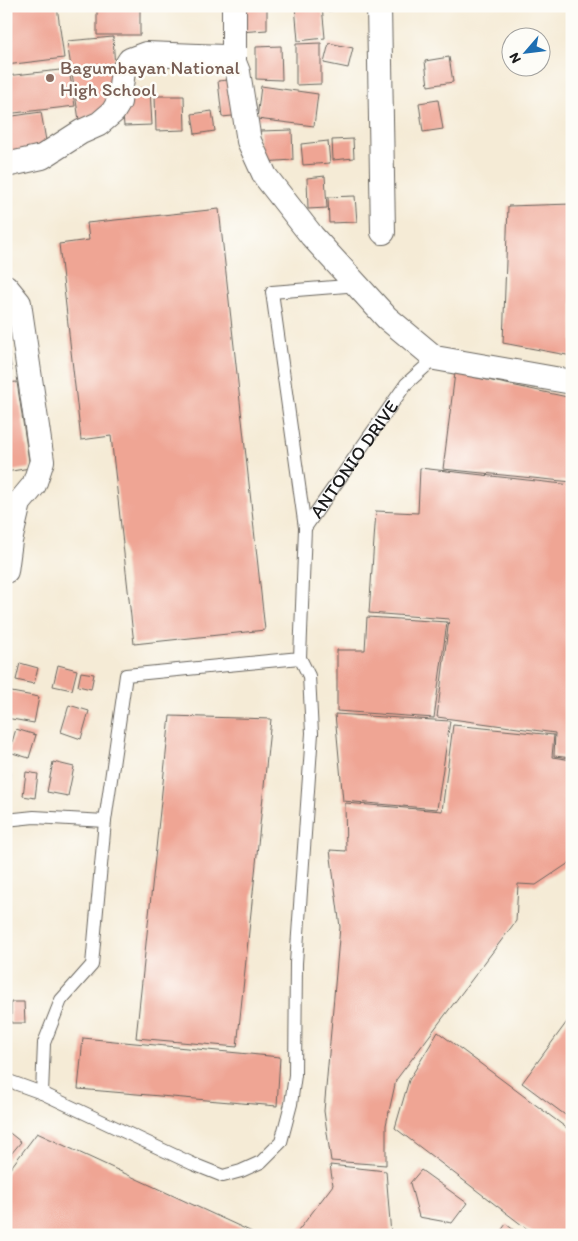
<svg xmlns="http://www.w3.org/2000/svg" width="578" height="1241" font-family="Itim,sans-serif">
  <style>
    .building { fill: #efa594 }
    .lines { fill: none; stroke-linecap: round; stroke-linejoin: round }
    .service-casing { stroke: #68645d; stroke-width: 14 }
    .minor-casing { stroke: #68645d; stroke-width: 26 }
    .service { stroke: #fff; stroke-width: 12 }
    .minor { stroke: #fff; stroke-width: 24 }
    .education-dot { fill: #8d6e63; stroke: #fdfcf7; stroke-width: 2 }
    .labels { text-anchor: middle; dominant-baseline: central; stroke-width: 5; stroke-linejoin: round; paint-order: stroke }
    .education-label { font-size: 19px; fill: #785e54; stroke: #fdfcf7; text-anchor: start }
    .street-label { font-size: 19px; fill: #1c1c1c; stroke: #fdfcf7 }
  </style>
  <rect width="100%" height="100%" fill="#fdfcf7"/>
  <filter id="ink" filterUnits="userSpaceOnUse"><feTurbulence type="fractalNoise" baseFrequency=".02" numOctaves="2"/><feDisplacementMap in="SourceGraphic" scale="10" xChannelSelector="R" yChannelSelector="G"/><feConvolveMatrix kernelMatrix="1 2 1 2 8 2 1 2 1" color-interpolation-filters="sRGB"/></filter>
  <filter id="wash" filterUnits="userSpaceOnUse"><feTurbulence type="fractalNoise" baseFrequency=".0096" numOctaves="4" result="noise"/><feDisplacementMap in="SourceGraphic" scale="20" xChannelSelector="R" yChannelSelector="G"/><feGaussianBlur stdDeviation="1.12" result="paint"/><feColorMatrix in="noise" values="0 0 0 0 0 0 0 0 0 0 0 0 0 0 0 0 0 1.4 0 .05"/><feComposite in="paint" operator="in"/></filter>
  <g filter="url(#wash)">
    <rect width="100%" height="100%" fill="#f5ebd6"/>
    <g id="blocks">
      <path class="building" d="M 6,6 L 57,6 L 64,58 L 6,65 Z
        M 97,6 L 140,6 L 140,35 L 97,35 Z
        M 241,6 L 267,6 L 267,30 L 240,32 Z
        M 295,6 L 322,6 L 325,38 L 298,41 Z
        M 326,6 L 351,6 L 352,9 L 327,11 Z
        M 113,37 L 117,99 L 109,110 L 79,120 L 67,41 Z
        M 321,43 L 321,84 L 296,85 L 296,44 Z
        M 329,43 L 353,48 L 348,68 L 324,63 Z
        M 281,46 L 282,80 L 256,79 L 256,47 Z
        M 449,57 L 453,82 L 428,86 L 425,61 Z
        M 69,69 L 75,106 L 6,114 L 6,76 Z
        M 238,79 L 242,115 L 222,117 L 218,81 Z
        M 261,86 L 318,94 L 314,126 L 257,119 Z
        M 150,89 L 152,125 L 124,126 L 121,91 Z
        M 155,96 L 184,96 L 185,130 L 156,131 Z
        M 438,100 L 443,129 L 423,132 L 419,103 Z
        M 212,111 L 215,131 L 195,134 L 192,114 Z
        M 41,112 L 48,152 L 6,157 L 6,117 Z
        M 292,130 L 293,160 L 262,162 L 260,131 Z
        M 353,139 L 354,158 L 333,160 L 332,140 Z
        M 328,141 L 330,163 L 303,165 L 301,144 Z
        M 325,176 L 327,208 L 308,209 L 307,178 Z
        M 355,196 L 357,222 L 329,223 L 328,197 Z
        M 572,204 L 572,356 L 503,343 L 508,206 Z
        M 219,209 L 265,630 L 134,644 L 111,436 L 81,440 L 59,244 L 89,240 L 87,223 Z
        M 6,338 L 12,371 L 6,372 Z
        M 455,373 L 572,398 L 572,482 L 443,469 Z
        M 17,382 L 30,468 L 6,472 L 6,383 Z
        M 420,468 L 572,485 L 572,758 L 554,756 L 555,733 L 437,717 L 449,619 L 369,613 L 376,511 L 418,513 Z
        M 367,617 L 447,622 L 434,718 L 337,711 L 337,650 L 365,650 Z
        M 20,663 L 38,668 L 34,684 L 16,680 Z
        M 58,665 L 77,670 L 72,690 L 53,686 Z
        M 81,672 L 94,674 L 91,689 L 78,686 Z
        M 6,691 L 39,697 L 34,723 L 6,718 Z
        M 69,705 L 89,711 L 81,739 L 61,732 Z
        M 335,714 L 450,721 L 437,809 L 343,801 Z
        M 170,716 L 271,719 L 237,1047 L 136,1038 Z
        M 453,725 L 554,735 L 552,757 L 572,760 L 572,861 L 536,885 L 518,884 L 516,921 L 396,1080 L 386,1125 L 386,1165 L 331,1161 L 324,1111 L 340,927 L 330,850 L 346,851 L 345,803 L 442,811 Z
        M 16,729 L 36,735 L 29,758 L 9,752 Z
        M 53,762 L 74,767 L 68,796 L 47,792 Z
        M 6,765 L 10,765 L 9,798 L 6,798 Z
        M 26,772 L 38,774 L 35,798 L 23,796 Z
        M 11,1002 L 24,1002 L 25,1023 L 11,1023 Z
        M 572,1015 L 572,1120 L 522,1083 Z
        M 438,1032 L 572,1132 L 572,1235 L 535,1235 L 395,1128 L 409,1080 Z
        M 83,1038 L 280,1057 L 277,1106 L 78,1089 Z
        M 6,1130 L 21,1142 L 6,1160 Z
        M 37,1133 L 252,1232 L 250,1235 L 6,1235 L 6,1174 Z
        M 330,1165 L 386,1171 L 391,1235 L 295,1235 L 333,1185 Z
        M 421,1170 L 467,1203 L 452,1223 L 419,1217 L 410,1183 Z
        M 506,1224 L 520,1235 L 498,1235 Z"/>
    </g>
  </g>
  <g filter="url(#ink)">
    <use href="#blocks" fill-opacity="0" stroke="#68645d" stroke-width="1"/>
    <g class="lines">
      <g class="service-casing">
        <g id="service">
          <path d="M 305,528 L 272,292 L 359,285"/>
          <path id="s1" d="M 300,658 L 309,676 L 312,733 L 296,963 L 295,1075 L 291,1104 L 281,1142 L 261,1162 L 241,1171 L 223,1176 L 193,1164 L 42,1093 L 44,1043 L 61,1000 L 92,965 L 105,821 L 126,675 L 300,658 L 305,528 L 406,384 L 435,358"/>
          <path d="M 6,820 L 34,817 L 105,821"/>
          <path d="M 6,1080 L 42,1093"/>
        </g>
      </g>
      <g class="minor-casing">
        <path id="minor" d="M 234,6 L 234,62
          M 379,6 L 383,232
          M 6,165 L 42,157 L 81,132 L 99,124 L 113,112 L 119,102 L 123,71 L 130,60 L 146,54 L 224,57 L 234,62 L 238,72 L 249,141 L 265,176 L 312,236 L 387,318 L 435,358 L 572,382
          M 6,287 L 19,303 L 42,461 L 34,485 L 19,503 L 10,541 L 6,571"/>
      </g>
      <use href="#service" class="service"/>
      <use href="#minor" class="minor"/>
    </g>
  </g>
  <circle class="education-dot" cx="50" cy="78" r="5"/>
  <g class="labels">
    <g class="education-label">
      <text x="60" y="67">Bagumbayan National<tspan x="60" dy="22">High School</tspan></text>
    </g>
    <g class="street-label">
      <text stroke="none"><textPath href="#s1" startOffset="1581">ANTONIO DRIVE</textPath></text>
    </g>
  </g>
  <rect width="578" height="1241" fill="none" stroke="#fdfcf7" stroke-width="25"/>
  <g transform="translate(526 52) rotate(242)"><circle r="24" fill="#fdfcf7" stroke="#a3a29f"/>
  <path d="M0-4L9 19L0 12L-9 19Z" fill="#1f6fb2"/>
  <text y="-8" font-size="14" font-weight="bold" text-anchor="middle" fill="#1c1c1c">N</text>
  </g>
</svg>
